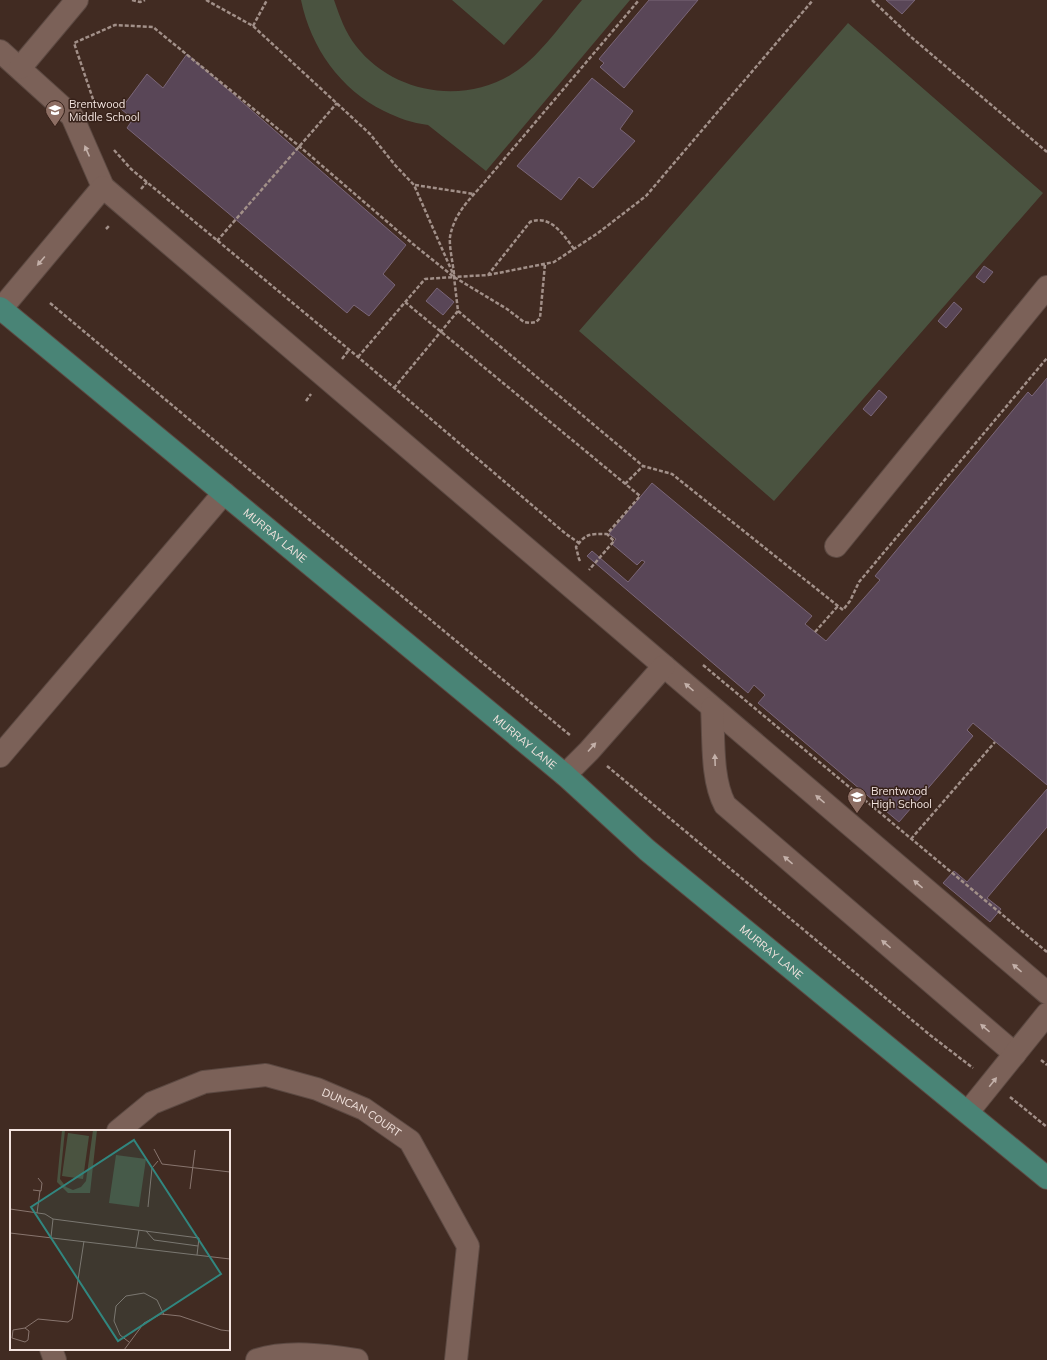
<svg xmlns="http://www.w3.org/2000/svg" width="1047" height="1360" font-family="Mulish,sans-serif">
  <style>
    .green { fill: #4a5340 }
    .building { fill: #594657; stroke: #7a6678 }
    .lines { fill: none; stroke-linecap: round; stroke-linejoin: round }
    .minor-casing { stroke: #5c4942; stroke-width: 24 }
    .major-casing { stroke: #5c4942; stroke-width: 24 }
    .path { stroke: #a29089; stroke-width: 2.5; stroke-dasharray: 4 2; stroke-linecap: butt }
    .minor { stroke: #7b6158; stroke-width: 22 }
    .major { stroke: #498476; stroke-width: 22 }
    .oneway { fill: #c3b0a9 }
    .labels { text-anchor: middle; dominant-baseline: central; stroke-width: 3; stroke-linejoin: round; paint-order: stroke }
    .poi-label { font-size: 11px; fill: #f3e4df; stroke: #362119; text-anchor: start }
    .street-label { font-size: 11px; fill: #f3e4df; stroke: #362119 }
    .inset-road { fill: none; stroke: #88756e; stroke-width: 1 }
    .view { fill: #31867f; fill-opacity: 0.15; stroke: #31867f; stroke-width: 2 }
    .inset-edge { fill: none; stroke: #f3e4df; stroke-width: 2 }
  </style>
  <rect width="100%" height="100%" fill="#412b22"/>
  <path class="green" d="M 301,0 L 334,0 C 340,17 345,32 356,46 C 394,95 468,106 518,70 C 541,54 563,22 582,0 L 630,0 L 486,171 L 428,125 C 412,123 398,118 384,111 C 340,89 311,48 301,0 Z
    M 452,0 L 543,0 L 504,45 Z
    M 848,23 L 1043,193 L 774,501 L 579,331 Z"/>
  <path class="building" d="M 649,0 L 698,0 L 624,88 L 600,67 L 604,63 L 599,59 Z
    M 886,0 L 915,0 L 902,14 Z
    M 187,54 L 406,245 L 383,274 L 395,285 L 369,316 L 354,305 L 347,313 L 127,128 L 133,119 L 121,109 L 147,74 L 163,88 Z
    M 592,78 L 633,111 L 620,129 L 635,141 L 593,188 L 579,177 L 561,200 L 517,166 Z
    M 984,266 L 993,272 L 984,283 L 976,277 Z
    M 437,288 L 454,302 L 443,315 L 426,301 Z
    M 954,302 L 962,309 L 946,328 L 938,321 Z
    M 1047,378 L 1047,785 L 973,723 L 967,730 L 973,736 L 899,822 L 758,703 L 765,695 L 754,685 L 748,693 L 587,556 L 592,551 L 628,582 L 645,562 L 642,560 L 637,565 L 612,544 L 616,539 L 609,534 L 652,483 L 812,616 L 805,624 L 826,641 L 880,580 L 875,576 L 1028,392 L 1032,396 Z
    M 879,390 L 887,397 L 871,416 L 863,409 Z
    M 1047,789 L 1047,827 L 987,898 L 1001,909 L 990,922 L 943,883 L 954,871 L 967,882 Z"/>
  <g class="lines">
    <g class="minor-casing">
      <g id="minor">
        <path d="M 0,51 L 72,116 L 103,187"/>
        <path d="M 20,68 L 77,0"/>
        <path d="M 1,309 L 103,187 L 1047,993"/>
        <path d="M 836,546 L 1047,287"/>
        <path d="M 712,708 C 714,738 711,779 725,805 L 1015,1054"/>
        <path d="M 0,756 L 224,493"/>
        <path d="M 565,775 L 589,751 L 664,666"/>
        <path d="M 968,1112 L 1047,1014"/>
        <path id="s1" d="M 118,1131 L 152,1103 L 204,1082 L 266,1075 L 317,1089 L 364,1109 L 410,1141 L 468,1246 L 456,1360"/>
        <path d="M 51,1349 L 55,1360"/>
        <path d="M 257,1360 C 287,1350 326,1355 357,1360"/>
      </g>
    </g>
    <g class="major-casing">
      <g id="major">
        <path id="s2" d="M 0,308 L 565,775 L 647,850 L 1047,1178"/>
      </g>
    </g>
    <path class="path" d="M 132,0 L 140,2 L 145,0
      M 206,0 L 253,26 L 370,134 L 395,165 L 414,185 L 454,276
      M 872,0 L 911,37 L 1047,152
      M 253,26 L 267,0
      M 95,105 L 74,43 L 115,25 L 153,27 L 299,146 L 413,244 L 454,277 L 507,309 L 524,322 L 530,323 L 536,322 L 540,318 L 545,264
      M 114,150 L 131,169 L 358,357 L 566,534 L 579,543
      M 415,185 L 474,194
      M 141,189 L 147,182
      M 106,229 L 110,225
      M 217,241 L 337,103
      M 454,274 C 453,263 449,247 450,237 C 454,214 469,200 483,184 L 639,0
      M 488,275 L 554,262 L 598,233 L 646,196 L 813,0
      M 405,302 L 640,496 L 607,534 L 614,541 L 589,570
      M 50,303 L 288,502 L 571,736
      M 458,311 L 643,466
      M 358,357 L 425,279 L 454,277
      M 342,359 L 349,350
      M 394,388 L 458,311 L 454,277 L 488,275 L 530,222 C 550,214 563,234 574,249
      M 306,401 L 311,394
      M 625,484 L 643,466 L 672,474 L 843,610 L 850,601 L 859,582 L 1047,358
      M 580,561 L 579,559 L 576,547 C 586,533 590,534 606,534
      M 815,632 L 838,606
      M 703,665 L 1047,952
      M 607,766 L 930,1035 L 973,1068
      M 911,839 L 995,742
      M 1041,1060 L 1047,1065
      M 1010,1097 L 1047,1127"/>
    <use href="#minor" class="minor"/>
    <use href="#major" class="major"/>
  </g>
  <defs><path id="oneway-solid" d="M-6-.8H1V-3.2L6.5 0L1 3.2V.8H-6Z"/></defs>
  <g class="oneway">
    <use href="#oneway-solid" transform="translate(87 151) rotate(-114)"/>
    <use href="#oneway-solid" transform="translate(41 261) rotate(130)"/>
    <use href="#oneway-solid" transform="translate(689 687) rotate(-139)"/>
    <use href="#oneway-solid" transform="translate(592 747) rotate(-48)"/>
    <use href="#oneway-solid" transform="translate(715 760) rotate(-92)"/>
    <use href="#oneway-solid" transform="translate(820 799) rotate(-140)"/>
    <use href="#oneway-solid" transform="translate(788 860) rotate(-140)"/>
    <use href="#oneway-solid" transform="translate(918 884) rotate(-140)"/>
    <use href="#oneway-solid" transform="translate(886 944) rotate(-140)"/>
    <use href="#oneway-solid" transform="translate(1017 968) rotate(-140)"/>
    <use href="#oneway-solid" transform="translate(985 1028) rotate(-140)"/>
    <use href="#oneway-solid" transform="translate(993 1082) rotate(-51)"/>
  </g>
  <defs>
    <g id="school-pin" transform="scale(1)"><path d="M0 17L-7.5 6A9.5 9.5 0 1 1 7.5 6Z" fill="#8d6e63" stroke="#362119"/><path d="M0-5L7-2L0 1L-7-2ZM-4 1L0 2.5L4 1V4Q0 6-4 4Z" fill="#fff"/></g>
  </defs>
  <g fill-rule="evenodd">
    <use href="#school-pin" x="55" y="110"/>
    <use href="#school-pin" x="857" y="797"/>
  </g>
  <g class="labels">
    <g class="poi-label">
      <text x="69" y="104">Brentwood<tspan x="69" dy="13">Middle School</tspan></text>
      <text x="871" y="791">Brentwood<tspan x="871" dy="13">High School</tspan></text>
    </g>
    <g class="street-label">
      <text stroke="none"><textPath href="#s2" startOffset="357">MURRAY LANE</textPath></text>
      <text stroke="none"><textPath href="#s2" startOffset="681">MURRAY LANE</textPath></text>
      <text stroke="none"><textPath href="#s2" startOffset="1005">MURRAY LANE</textPath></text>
      <text stroke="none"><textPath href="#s1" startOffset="266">DUNCAN COURT</textPath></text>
    </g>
  </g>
  <g transform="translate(10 1130)">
    <rect width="220" height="220" fill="#412b22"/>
    <path d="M 52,0 L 55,0 L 50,49 L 56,57 L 63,60 L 71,57 L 76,51 L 83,0 L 87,0 L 80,63 L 58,63 L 47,52 ZM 58,3 L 79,6 L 73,49 L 52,46 ZM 106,25 L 136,29 L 129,77 L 99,73 Z" fill="#4a5340"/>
    <path class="inset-road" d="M 144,19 L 152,34 L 220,42M 180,59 L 185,20M 23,60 L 31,61 L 32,53 L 28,48M 138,77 L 142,38 L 148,31M 0,79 L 35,84 L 43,89M 27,83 L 30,61M 136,101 L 144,110 L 188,116M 0,103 L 220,129M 41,107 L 43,89 L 189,108 L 187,125M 126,117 L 129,100M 15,198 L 19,201 L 18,210 L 15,212 L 2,208 L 3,200 L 15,198 L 28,189 L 58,192 L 62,189 L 74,111M 119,212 L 110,205 L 104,191 L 106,176 L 116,166 L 134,163 L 147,170 L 154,185M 114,220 L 134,193 L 151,184 L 170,186 L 211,200 L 220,201"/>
    <path class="view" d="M 124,10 L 211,144 L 108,211 L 21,77 Z"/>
    <rect width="220" height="220" class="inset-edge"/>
  </g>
</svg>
